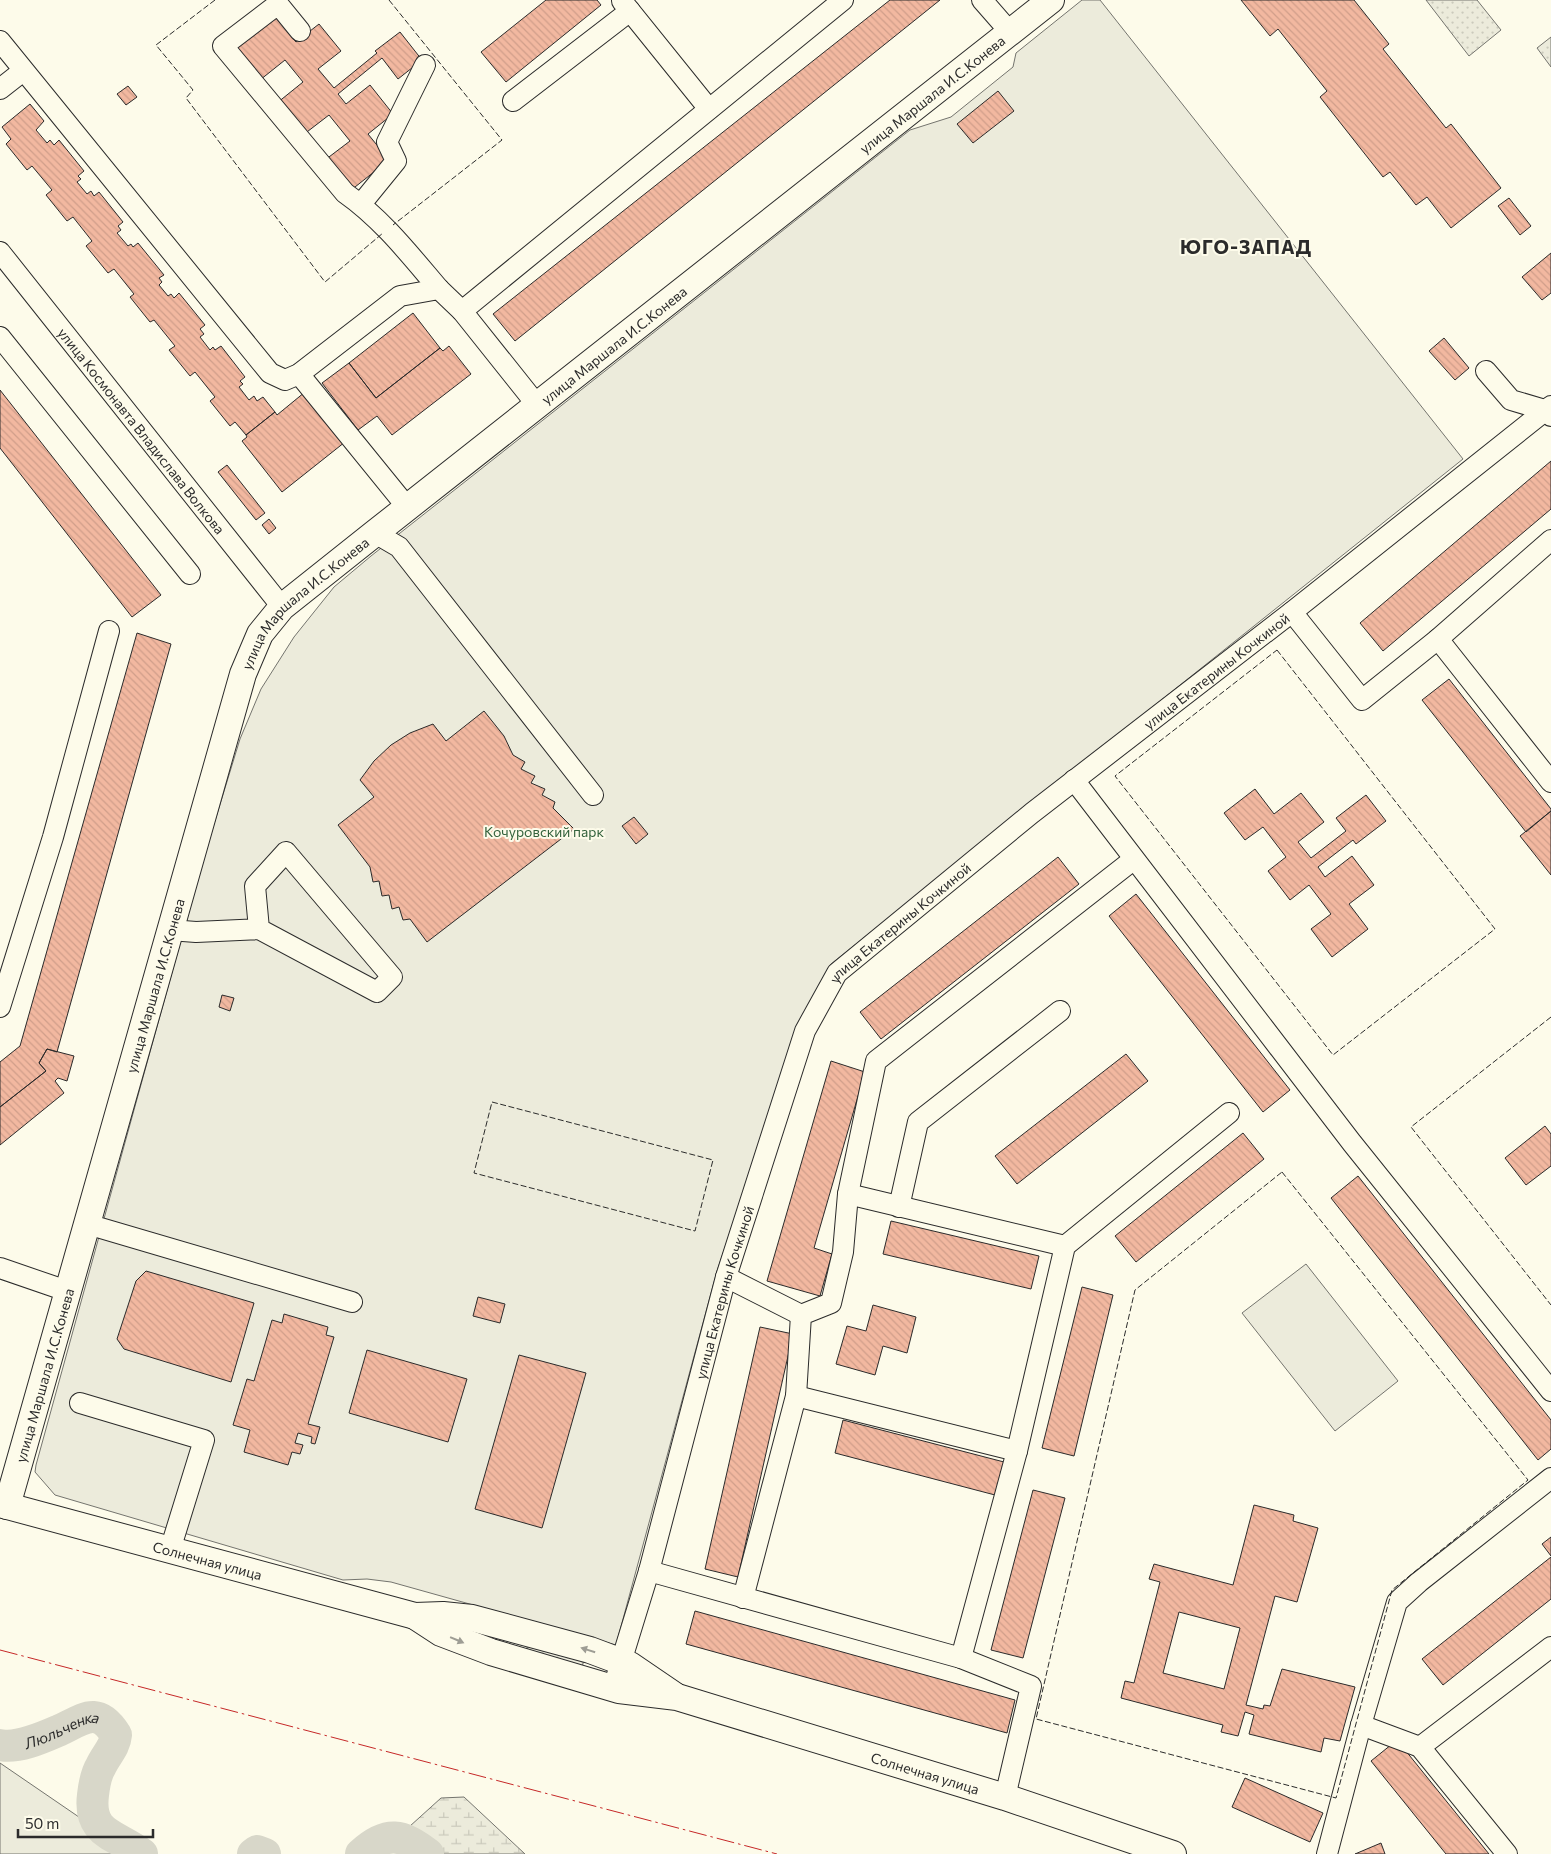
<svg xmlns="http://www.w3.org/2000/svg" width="1551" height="1854" font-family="Commissioner,sans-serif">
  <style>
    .grass { fill: url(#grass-dots); stroke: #74746e }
    .wetland { fill: url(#wetland-marsh); stroke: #74746e }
    .green { fill: #ecebdb; stroke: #74746e }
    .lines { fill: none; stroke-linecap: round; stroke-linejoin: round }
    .river { stroke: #d8d7c9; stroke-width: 32 }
    .building { fill: url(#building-back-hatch); stroke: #2b2b2b; fill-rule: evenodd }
    .minor-casing { stroke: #2b2b2b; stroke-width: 22 }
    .major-casing { stroke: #2b2b2b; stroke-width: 28 }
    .minor { stroke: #fdfbea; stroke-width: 20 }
    .major { stroke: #fdfbea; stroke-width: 26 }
    .fence { stroke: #2b2b2b; stroke-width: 1; stroke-dasharray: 6 2.5; stroke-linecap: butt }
    .power { stroke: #c62828; stroke-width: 1; stroke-dasharray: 18 4 2.5 4; stroke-linecap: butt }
    .oneway { fill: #9e9d94 }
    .labels { text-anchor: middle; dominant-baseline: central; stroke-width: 4; stroke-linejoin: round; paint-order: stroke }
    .street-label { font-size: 14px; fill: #2b2b2b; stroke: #fdfbea }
    .park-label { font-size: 14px; fill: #34623c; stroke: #fdfbea }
    .water-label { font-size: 15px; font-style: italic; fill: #2b2b2b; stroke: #fdfbea }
    .district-label { font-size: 19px; font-weight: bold; letter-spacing: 1px; fill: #2b2b2b; stroke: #fdfbea }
  </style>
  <defs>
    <pattern id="grass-dots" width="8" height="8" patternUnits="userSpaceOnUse" patternTransform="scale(1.25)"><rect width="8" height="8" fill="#ecebdb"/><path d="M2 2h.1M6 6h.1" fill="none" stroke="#cbcabc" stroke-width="1.8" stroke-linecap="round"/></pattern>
    <pattern id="wetland-marsh" width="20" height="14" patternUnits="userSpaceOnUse" patternTransform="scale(1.25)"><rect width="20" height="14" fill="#ecebdb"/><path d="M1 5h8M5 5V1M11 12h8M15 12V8" fill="none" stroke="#cbcabc"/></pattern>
    <pattern id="building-back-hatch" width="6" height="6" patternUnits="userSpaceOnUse" patternTransform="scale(1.25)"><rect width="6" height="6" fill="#f2b8a0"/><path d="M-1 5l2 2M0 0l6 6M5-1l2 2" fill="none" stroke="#d09e8a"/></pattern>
  </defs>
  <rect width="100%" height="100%" fill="#fdfbea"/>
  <path class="grass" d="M 1426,0 L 1477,0 L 1501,30 L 1469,56 Z
    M 1551,37 L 1551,67 L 1537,48 Z
    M 527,1645 L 585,1656 L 581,1671 L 527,1652 Z"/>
  <path class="wetland" d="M 464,1797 L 525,1854 L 408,1854 L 399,1836 L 441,1798 Z"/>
  <path class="green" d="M 1082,0 L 1100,0 L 1463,459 L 831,964 L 801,1022 L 717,1271 L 616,1645 L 391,1582 L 367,1579 L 343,1580 L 55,1495 L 35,1472 L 36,1465 L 203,860 L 240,739 L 261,689 L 294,637 L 334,587 L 371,556 L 910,130 L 951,117 L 1013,67 L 1016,53 Z
    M 1306,1264 L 1398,1381 L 1335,1431 L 1242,1313 Z
    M 0,1763 L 133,1854 L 0,1854 Z"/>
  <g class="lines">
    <g class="river">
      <path id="s1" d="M 0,1745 C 18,1749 44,1737 60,1730 C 85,1718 98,1706 116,1735 C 115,1747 106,1755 101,1766 C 96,1774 94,1786 93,1795 C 88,1835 116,1834 142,1854"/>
      <path d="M 253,1854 L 257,1851 L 265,1854"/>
      <path d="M 361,1854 C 387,1830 402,1834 428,1854"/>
    </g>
  </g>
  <path class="building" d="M 546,0 L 597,0 L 601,5 L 506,82 L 481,52 Z
    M 890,0 L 940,0 L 515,341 L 493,314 Z
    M 1241,0 L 1354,0 L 1389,44 L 1383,49 L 1446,128 L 1451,124 L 1501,188 L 1451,228 L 1427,197 L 1416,205 L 1390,172 L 1383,177 L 1320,97 L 1327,91 L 1278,29 L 1270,36 Z
    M 274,15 L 296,42 L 319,24 L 341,51 L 318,69 L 334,88 L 377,53 L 375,51 L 400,32 L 422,60 L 398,79 L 382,58 L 338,94 L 346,104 L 370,85 L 393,114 L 368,134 L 389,160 L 350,191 L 325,160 L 350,141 L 329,115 L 303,135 L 277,103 L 303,82 L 285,60 L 260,80 L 234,47 Z
    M 128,86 L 137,97 L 126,105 L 117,94 Z
    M 998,91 L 1014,111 L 973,143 L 957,124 Z
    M 30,104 L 44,121 L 36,130 L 47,143 L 50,140 L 54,145 L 59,140 L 84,171 L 78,176 L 81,179 L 77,182 L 87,194 L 91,191 L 94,196 L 99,192 L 123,222 L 118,226 L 121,230 L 117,233 L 128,246 L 131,244 L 133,247 L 138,243 L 164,275 L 159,278 L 162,282 L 159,285 L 168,296 L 171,294 L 174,298 L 179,293 L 205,325 L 200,329 L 204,334 L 200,337 L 210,350 L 213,347 L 215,350 L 221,346 L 245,377 L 240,381 L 243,384 L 239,387 L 249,400 L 254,396 L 257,401 L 263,397 L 275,412 L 246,435 L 235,422 L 230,426 L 210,401 L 215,397 L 195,372 L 190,376 L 169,350 L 175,346 L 154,320 L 150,322 L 130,297 L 134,294 L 114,269 L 108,273 L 86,246 L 92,241 L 73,217 L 67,221 L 46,195 L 52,190 L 32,166 L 27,170 L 6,144 L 11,139 L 2,127 Z
    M 1509,198 L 1531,226 L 1520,235 L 1498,206 Z
    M 1551,253 L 1551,293 L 1542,300 L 1522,277 Z
    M 413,313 L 440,348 L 376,398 L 349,363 Z
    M 1444,338 L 1469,368 L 1455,380 L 1429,351 Z
    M 449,346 L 471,374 L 392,435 L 377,416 L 358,430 L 322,383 L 349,363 L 376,398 L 440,348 L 443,351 Z
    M 0,390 L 161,595 L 132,617 L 0,448 Z
    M 305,392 L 345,442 L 282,492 L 242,441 L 247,437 L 246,435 L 275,412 L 277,415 Z
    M 1551,461 L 1551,509 L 1383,651 L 1360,623 Z
    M 227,465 L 265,513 L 256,520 L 218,472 Z
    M 269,519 L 276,528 L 269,534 L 262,525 Z
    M 137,633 L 171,644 L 57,1052 L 47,1049 L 39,1063 L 46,1071 L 0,1107 L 0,1062 L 20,1046 Z
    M 1449,679 L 1551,809 L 1551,811 L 1526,832 L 1422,700 Z
    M 484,711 L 504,736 L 513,755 L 525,762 L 521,769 L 535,776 L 531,783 L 545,789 L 542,795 L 555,802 L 553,808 L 574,829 L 427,942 L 410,919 L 403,920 L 399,907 L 392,909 L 389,895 L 382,896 L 379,881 L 373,882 L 370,867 L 338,825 L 374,797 L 360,780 L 374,761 L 391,745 L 410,733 L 433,724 L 446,741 Z
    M 1255,789 L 1274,814 L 1301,793 L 1324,822 L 1298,842 L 1311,858 L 1346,831 L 1336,818 L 1366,795 L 1386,821 L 1356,844 L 1353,840 L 1318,867 L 1325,877 L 1352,856 L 1374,885 L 1349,904 L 1368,929 L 1332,957 L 1311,929 L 1331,914 L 1309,885 L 1290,900 L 1268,871 L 1286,857 L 1263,827 L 1245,840 L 1224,813 Z
    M 1551,811 L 1551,875 L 1520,836 Z
    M 634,817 L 648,834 L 636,844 L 622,826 Z
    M 1058,857 L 1079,884 L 881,1039 L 860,1012 Z
    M 1136,894 L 1290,1090 L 1263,1112 L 1109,916 Z
    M 222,995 L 234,998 L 230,1011 L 219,1007 Z
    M 47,1049 L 74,1056 L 67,1081 L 58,1078 L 55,1081 L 64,1093 L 0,1145 L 0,1107 L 46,1071 L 39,1063 Z
    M 1126,1054 L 1148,1081 L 1017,1184 L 995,1156 Z
    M 831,1061 L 865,1072 L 814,1248 L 832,1254 L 820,1296 L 767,1281 Z
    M 1545,1126 L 1551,1134 L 1551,1166 L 1526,1185 L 1505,1158 Z
    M 1243,1133 L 1264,1159 L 1136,1262 L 1115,1236 Z
    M 1358,1176 L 1551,1420 L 1551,1449 L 1538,1460 L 1331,1198 Z
    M 891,1221 L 1039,1256 L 1031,1289 L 883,1254 Z
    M 146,1271 L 254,1303 L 231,1382 L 124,1349 L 117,1339 L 136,1281 Z
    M 1082,1287 L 1113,1295 L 1074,1456 L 1042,1448 Z
    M 478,1297 L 505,1304 L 500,1323 L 473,1316 Z
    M 873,1305 L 916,1317 L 907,1353 L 883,1346 L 875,1375 L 836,1364 L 847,1326 L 866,1331 Z
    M 284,1314 L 328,1327 L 326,1335 L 334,1337 L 308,1424 L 320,1427 L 315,1444 L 311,1443 L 312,1437 L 298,1433 L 295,1443 L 303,1445 L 300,1454 L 292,1452 L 288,1465 L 244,1452 L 250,1430 L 233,1425 L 247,1379 L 254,1381 L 272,1320 L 282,1323 Z
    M 760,1327 L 793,1334 L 738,1577 L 705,1569 Z
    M 367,1350 L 467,1379 L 448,1442 L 349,1413 Z
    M 519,1355 L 586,1373 L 542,1528 L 475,1509 Z
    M 843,1420 L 1004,1462 L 995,1495 L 835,1453 Z
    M 1033,1490 L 1065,1498 L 1023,1658 L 991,1650 Z
    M 1254,1505 L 1294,1515 L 1293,1521 L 1318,1528 L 1297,1602 L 1275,1596 L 1246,1705 L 1263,1709 L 1264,1705 L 1270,1706 L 1282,1669 L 1355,1687 L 1340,1741 L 1324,1738 L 1321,1752 L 1249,1734 L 1254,1715 L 1245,1712 L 1238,1736 L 1221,1732 L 1223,1725 L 1121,1698 L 1125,1681 L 1134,1683 L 1160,1582 L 1149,1579 L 1154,1564 L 1233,1585 ZM 1179,1612 L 1240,1628 L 1224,1689 L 1163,1673 Z
    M 1551,1537 L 1551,1556 L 1542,1544 Z
    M 1551,1557 L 1551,1599 L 1443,1685 L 1422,1659 Z
    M 695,1611 L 1015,1700 L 1007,1733 L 686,1644 Z
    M 1397,1740 L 1489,1854 L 1446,1854 L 1371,1761 Z
    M 1245,1778 L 1323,1813 L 1310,1842 L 1232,1807 Z
    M 1381,1843 L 1385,1854 L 1355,1854 Z"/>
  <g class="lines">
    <g class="minor-casing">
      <g id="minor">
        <path d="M 982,0 L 1010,32"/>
        <path d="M 622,1 L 709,109"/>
        <path d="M 300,31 L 278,4 L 223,46 L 345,193 C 382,219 410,255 439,289"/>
        <path d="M 0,41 L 270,373 L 285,380 L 299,374 L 400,296 L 439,289 L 462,311 L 537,405"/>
        <path d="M 0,89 L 23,71"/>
        <path d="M 513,101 L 630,11"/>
        <path d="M 361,204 L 396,161 L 387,142 L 425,65"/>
        <path id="s2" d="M 0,252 L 282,607"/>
        <path d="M 462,311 L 843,0"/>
        <path d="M 0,337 L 190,574"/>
        <path d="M 1486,371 L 1511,400 L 1545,410 L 1551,416"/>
        <path d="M 299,374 L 407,507"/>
        <path d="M 375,533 L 399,547 L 593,795"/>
        <path d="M 1292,612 L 1362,700 L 1438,639 L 1551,540"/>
        <path d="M 1438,639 L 1551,782"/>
        <path d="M 1074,780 L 1352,1143 L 1551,1391"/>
        <path d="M 170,930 L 196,932 L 259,929 L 377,992 L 392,977 L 286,852 L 255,886 L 259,929"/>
        <path d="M 0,1007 L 53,837 L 109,631"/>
        <path d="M 848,1194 L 1065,1246"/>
        <path d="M 899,1207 L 918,1122 L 1060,1011"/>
        <path d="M 87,1224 L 352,1302"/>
        <path d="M 0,1268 L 67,1291"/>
        <path d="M 726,1277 L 801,1315"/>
        <path d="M 796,1396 L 1017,1451"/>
        <path d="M 80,1403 L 204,1440 L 170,1550"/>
        <path d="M 649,1571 L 961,1658 L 1031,1686 L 1005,1797"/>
        <path d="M 743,1598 L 796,1396 L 801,1315 L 831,1303 L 843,1252 L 848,1194 L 876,1061 L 1133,860"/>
        <path d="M 961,1658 L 1017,1451 L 1065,1246 L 1229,1113"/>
        <path id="s3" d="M 613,1688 L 649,1571 L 726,1277 L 805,1031 L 837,973 L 1032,813 L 1292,612 L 1551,406"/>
        <path d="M 1361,1725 L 1420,1747 L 1507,1854"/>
        <path d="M 1420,1747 L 1551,1647"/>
        <path d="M 1327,1854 L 1361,1725 L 1397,1602 L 1419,1582 L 1551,1478"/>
      </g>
    </g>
    <g class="major-casing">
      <g id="major">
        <path id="s4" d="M 0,1504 L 415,1616 L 443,1615 L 472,1618 L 590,1650 L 630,1665 L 674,1695"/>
        <path id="s5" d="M 7,1506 L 243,674 L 260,634 L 282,607 L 375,533 L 1051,0"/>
        <path id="s6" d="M 415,1616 L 441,1633 L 491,1652 L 619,1690 L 677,1697 L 1005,1797 L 1173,1854"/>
      </g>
    </g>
    <use href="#minor" class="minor"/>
    <use href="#major" class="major"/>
    <path class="fence" d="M 215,0 L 156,45 L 193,90 L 186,98 L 325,282 L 383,233
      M 389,0 L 502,140 L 393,225
      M 1277,650 L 1495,929 L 1333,1055 L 1115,776 Z
      M 1551,1017 L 1411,1127 L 1551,1305
      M 492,1102 L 713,1160 L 695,1231 L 474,1173 Z
      M 1282,1172 L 1528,1480 L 1392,1590 L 1336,1798 L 1036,1719 L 1135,1290 Z"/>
    <path class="power" d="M 0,1650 L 777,1854"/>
  </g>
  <defs><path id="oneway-solid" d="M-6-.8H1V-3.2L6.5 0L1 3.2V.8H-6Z" transform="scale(1.25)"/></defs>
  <g class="oneway">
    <use href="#oneway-solid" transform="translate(457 1640) rotate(23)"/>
    <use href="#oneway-solid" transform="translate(588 1650) rotate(-163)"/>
  </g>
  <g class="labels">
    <g class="street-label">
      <text stroke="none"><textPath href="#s5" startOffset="1771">улица Маршала И.С.Конева</textPath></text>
      <text stroke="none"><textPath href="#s5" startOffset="1366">улица Маршала И.С.Конева</textPath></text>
      <text stroke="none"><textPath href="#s2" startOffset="228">улица Космонавта Владислава Волкова</textPath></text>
      <text stroke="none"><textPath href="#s5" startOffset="961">улица Маршала И.С.Конева</textPath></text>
      <text stroke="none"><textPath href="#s3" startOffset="1236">улица Екатерины Кочкиной</textPath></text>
      <text stroke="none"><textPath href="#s3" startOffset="831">улица Екатерины Кочкиной</textPath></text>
      <text stroke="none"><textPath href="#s5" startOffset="541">улица Маршала И.С.Конева</textPath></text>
      <text stroke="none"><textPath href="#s3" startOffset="411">улица Екатерины Кочкиной</textPath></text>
      <text stroke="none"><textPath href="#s5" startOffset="136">улица Маршала И.С.Конева</textPath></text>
      <text stroke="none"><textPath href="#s4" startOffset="215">Солнечная улица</textPath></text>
      <text stroke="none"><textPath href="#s6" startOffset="536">Солнечная улица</textPath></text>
    </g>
    <g class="park-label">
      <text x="544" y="831">Кочуровский парк</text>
    </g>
    <g class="water-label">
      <text stroke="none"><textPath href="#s1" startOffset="65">Люльченка</textPath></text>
    </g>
    <g class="district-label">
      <text x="1246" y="246">ЮГО-ЗАПАД</text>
    </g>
  </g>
  <path d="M18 1829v8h135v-8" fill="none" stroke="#2b2b2b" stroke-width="2.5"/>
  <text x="25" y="1829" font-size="15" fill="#2b2b2b" stroke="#fdfbea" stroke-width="4" paint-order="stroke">50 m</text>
</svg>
